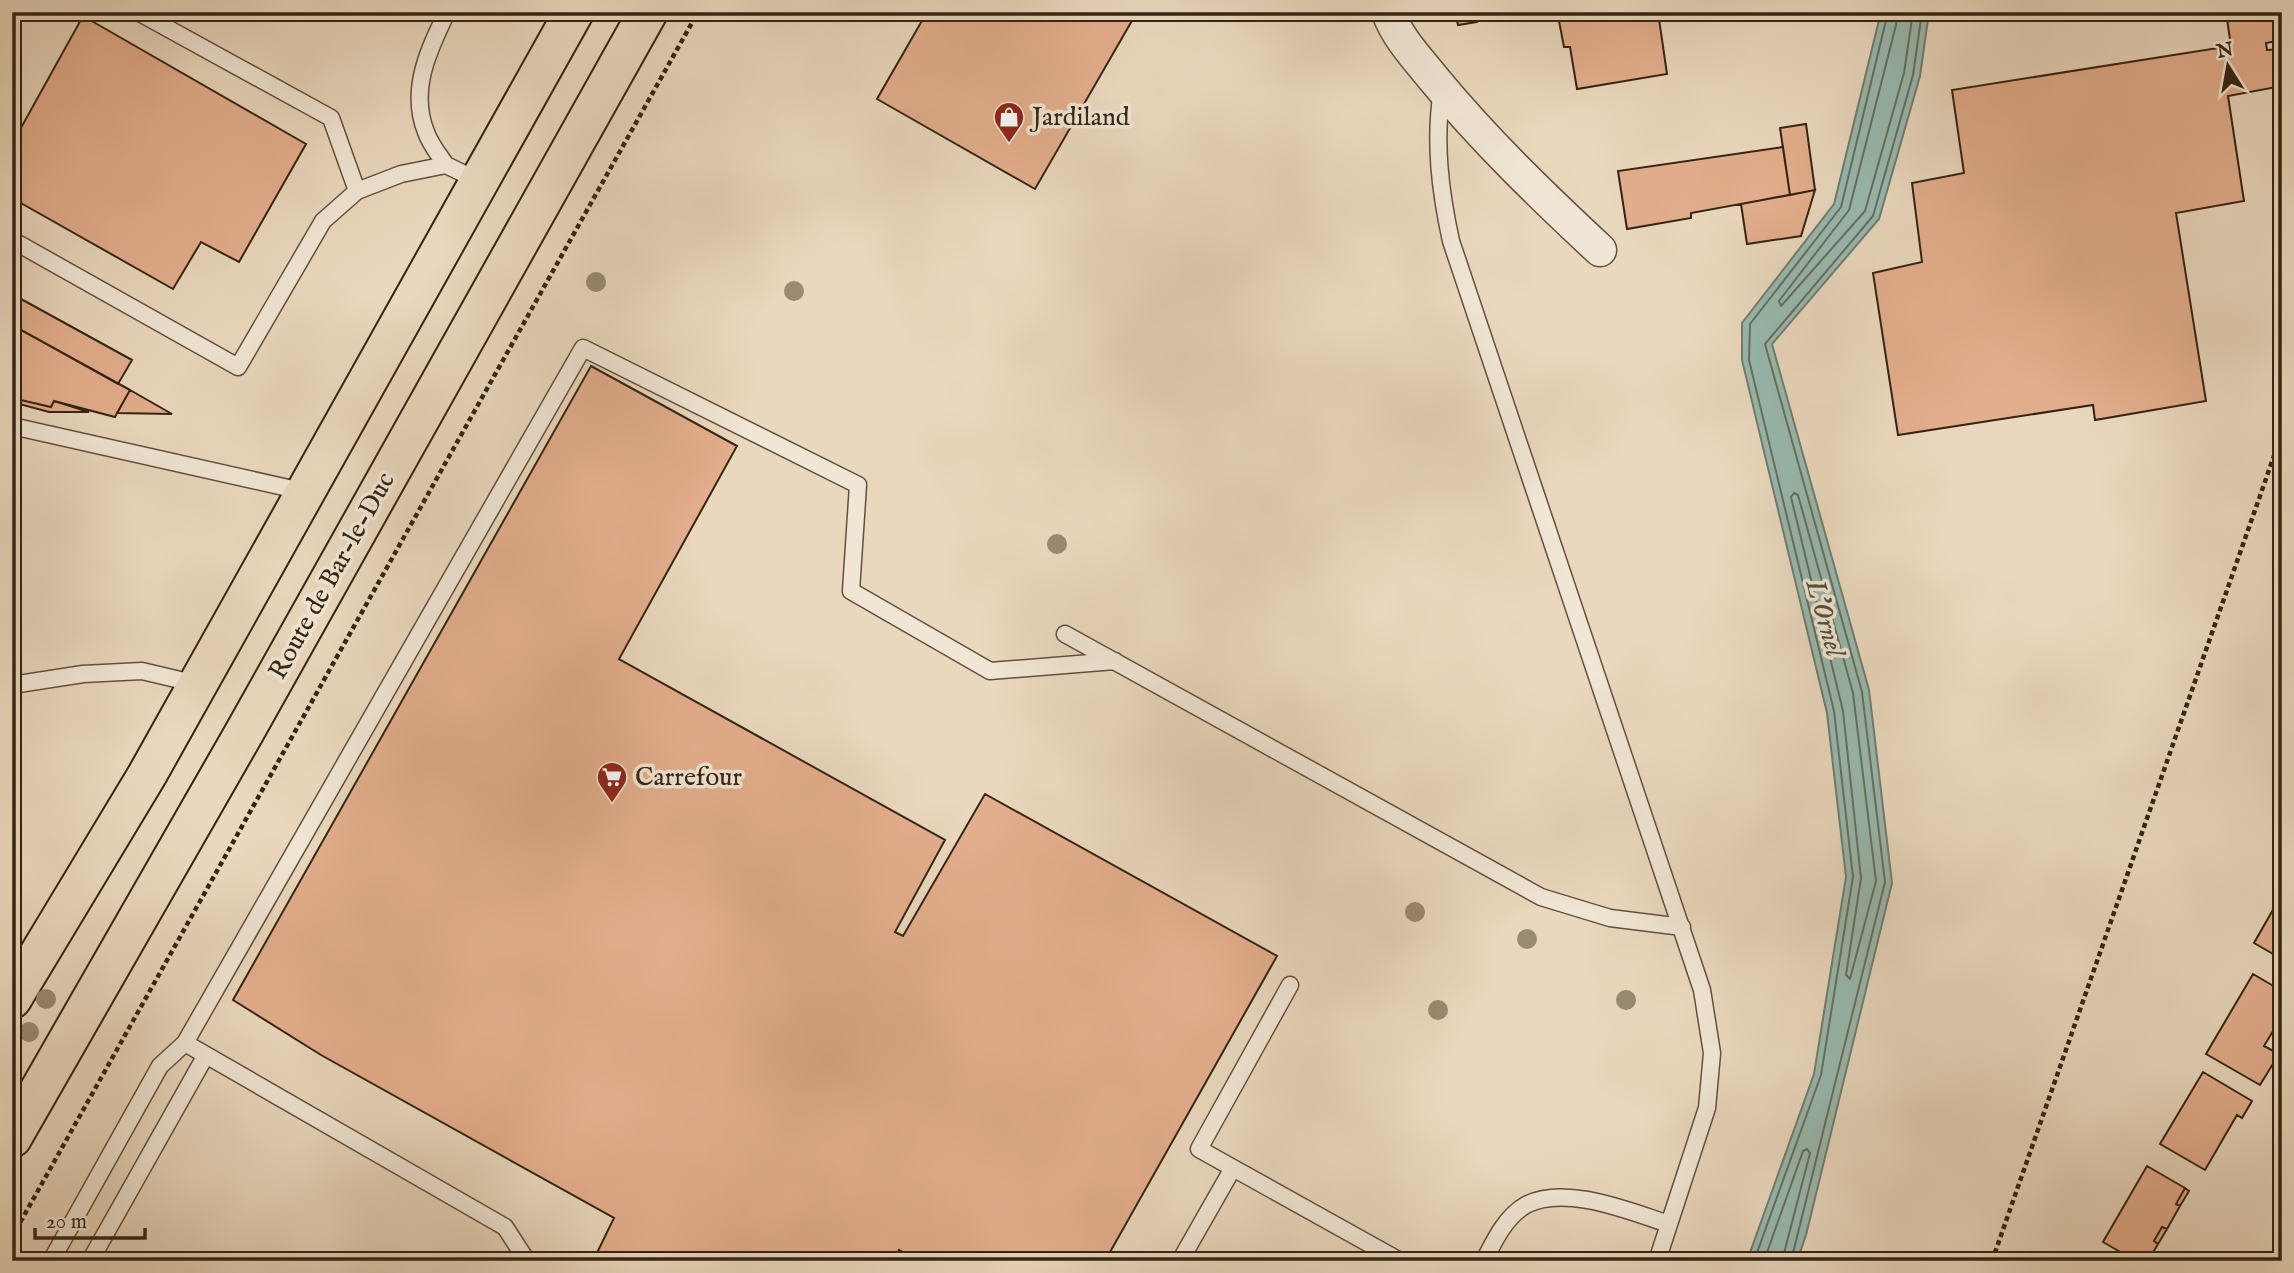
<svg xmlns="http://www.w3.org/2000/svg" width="2294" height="1273" font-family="'IM FELL English',serif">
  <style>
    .water { fill: #98bab0; stroke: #707e71; stroke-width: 2 }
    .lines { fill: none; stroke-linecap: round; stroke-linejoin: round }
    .shore { stroke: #666f61; stroke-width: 2 }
    .building { fill: #e3ae8d; stroke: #342412; stroke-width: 2 }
    .lane-casing { stroke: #62513d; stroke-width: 19 }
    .street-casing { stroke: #62513d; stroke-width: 35 }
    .primary-casing { stroke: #342412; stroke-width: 42 }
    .path { stroke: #342412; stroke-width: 4.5; stroke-dasharray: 5 3.5; stroke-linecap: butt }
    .lane { stroke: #f1e6d5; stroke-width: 16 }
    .street { stroke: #f1e6d5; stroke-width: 32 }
    .primary { stroke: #ead8be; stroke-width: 38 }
    .tree { fill: #998a70 }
    .labels { text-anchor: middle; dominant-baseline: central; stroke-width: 7; stroke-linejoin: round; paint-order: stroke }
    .poi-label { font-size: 26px; fill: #342412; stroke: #f1e6d5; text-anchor: start }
    .street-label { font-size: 26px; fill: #342412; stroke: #f1e6d5 }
    .water-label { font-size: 28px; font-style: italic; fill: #525141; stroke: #f1e6d5 }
  </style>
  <rect width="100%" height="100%" fill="#ead8be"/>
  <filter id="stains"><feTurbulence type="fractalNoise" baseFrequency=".00286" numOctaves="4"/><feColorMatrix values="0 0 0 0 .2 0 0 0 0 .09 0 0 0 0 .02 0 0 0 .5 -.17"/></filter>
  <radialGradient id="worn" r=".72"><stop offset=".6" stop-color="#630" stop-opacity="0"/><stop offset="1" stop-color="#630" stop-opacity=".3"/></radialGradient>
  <path class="water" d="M 1881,12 L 1929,12 L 1920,76 L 1879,219 L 1772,344 L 1869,690 L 1892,883 L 1806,1235 L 1797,1261 L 1747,1261 L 1814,1074 L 1846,877 L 1827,713 L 1742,360 L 1742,323 L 1834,204 Z"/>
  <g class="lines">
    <path class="shore" d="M 1897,12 L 1896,25 L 1849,210 L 1779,301 L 1781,306 L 1865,211 L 1904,73 L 1913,12
      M 1794,493 L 1798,495 L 1853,693 L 1876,881 L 1850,979 L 1846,975 L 1861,878 L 1843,711 L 1791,497 Z
      M 1754,1261 L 1821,1075 L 1853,877 L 1834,711 L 1749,360 L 1750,324 L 1841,207 L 1888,12
      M 1764,1261 L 1803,1151 L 1807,1149 L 1810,1153 L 1782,1261
      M 1791,1261 L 1885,882 L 1862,692 L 1765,344 L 1873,216 L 1913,75 L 1922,12"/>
  </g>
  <path class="building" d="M 927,12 L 1137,12 L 1035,189 L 877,99 Z
    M 1455,12 L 1475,12 L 1477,22 L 1458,25 Z
    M 1618,12 L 1658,12 L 1667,74 L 1577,89 L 1570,47 L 1564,47 L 1559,21 Z
    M 2226,12 L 2282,12 L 2282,40 L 2266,43 L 2267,50 L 2282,49 L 2282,86 L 2228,96 L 2244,201 L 2176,213 L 2206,401 L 2095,420 L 2093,405 L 1898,435 L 1873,273 L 1922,262 L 1912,183 L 1964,173 L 1952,90 L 2231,46 Z
    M 83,16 L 306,144 L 239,262 L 201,242 L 173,289 L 12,198 L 12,144 Z
    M 1806,124 L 1815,190 L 1790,195 L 1780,128 Z
    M 1783,147 L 1790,195 L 1691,213 L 1691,218 L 1627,229 L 1618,171 Z
    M 1815,190 L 1801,236 L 1747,244 L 1741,204 Z
    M 12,294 L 132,360 L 118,384 L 12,325 Z
    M 12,325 L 130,390 L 115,417 L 54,401 L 51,407 L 12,398 Z
    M 591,366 L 737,446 L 619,659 L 945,840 L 895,932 L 903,936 L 985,794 L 1277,956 L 1105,1261 L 918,1261 L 899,1250 L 893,1261 L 593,1261 L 614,1218 L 321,1055 L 233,1000 Z
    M 130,390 L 172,414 L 117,413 Z
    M 12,398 L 51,407 L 54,401 L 89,412 L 49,412 L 12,402 Z
    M 2282,894 L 2282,959 L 2254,943 Z
    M 2253,974 L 2282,991 L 2282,1016 L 2264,1046 L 2279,1054 L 2260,1085 L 2206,1054 Z
    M 2203,1072 L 2252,1101 L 2242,1118 L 2237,1115 L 2205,1170 L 2160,1144 Z
    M 2147,1166 L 2185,1188 L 2176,1204 L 2180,1206 L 2167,1229 L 2162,1227 L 2154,1241 L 2158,1244 L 2148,1261 L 2136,1261 L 2103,1242 Z
    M 2185,1188 L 2189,1191 L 2180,1206 L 2176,1204 Z
    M 2162,1227 L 2167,1229 L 2158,1244 L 2154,1241 Z"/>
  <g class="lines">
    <g class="lane-casing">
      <path id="lane" d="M 138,12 L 331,118 L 357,191
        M 1442,90 C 1434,141 1440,191 1451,241 L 1702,990 L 1712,1053 L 1707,1108 L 1657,1261
        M 446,165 C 439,155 430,144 426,132 C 409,90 429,49 447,12
        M 12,240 L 238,367 L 323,221 L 357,191 L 401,174 L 446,165 L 479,181
        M 12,426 L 306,492
        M 1065,634 L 1541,897 L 1610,918 L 1682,927
        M 12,685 L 83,674 L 142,671 L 197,684
        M 185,1043 L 505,1227 L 527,1261
        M 1233,1168 L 1199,1149 L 1290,985
        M 51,1261 L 160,1066 L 185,1043 L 583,348 L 858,485 L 851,591 L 990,671 L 1115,661
        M 90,1261 L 206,1055
        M 1180,1261 L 1233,1168 L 1400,1261
        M 1484,1261 C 1494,1241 1506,1216 1526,1205 C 1565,1184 1631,1212 1669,1224"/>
    </g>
    <g class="street-casing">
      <path id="street" d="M 1388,12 C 1397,37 1416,57 1433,78 C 1484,140 1541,195 1600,250"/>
    </g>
    <g class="primary-casing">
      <path id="primary" d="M 12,999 L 147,775 L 574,12
        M 12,1138 L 244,733 L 648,12"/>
    </g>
    <path class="path" d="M 12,1237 L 698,12
      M 1992,1261 L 2282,433"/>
    <use href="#lane" class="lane"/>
    <use href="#street" class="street"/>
    <use href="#primary" class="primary"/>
  </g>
  <g class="tree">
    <circle cx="596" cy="282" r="10"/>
    <circle cx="794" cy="291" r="10"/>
    <circle cx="1057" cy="544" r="10"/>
    <circle cx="1415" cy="912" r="10"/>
    <circle cx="1527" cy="939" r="10"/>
    <circle cx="46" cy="999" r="10"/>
    <circle cx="1626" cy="1000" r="10"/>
    <circle cx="1438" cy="1010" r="10"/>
    <circle cx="29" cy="1032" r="10"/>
  </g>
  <defs>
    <g id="shop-pin" transform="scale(1.575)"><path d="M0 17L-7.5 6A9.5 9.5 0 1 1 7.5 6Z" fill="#8f2418" stroke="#f1e6d5"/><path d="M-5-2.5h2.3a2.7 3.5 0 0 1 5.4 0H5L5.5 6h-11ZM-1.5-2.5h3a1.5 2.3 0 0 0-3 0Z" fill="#fff"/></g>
    <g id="supermarket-pin" transform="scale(1.575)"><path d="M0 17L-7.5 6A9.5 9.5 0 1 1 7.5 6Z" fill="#8f2418" stroke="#f1e6d5"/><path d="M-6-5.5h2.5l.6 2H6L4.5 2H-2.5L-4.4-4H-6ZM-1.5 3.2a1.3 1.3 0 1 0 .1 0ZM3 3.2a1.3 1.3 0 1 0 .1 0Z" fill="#fff"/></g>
  </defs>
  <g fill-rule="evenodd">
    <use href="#shop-pin" x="1009" y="117"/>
    <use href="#supermarket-pin" x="612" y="777"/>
  </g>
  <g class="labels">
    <g class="poi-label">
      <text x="1032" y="117">Jardiland</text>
      <text x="635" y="777">Carrefour</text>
    </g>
    <g class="street-label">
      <text transform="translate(332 576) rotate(-61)">Route de Bar-le-Duc</text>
    </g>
    <g class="water-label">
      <text transform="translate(1824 618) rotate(74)">L'Ornel</text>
    </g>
  </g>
  <rect width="2294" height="1273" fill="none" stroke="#ead8be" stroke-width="42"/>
  <rect x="14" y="14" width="2266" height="1245" fill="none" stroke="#342412" stroke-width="3.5"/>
  <rect x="21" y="21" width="2252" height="1231" fill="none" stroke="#342412" stroke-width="2"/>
  <g transform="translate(2228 66) rotate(349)" stroke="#f1e6d5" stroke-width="5" paint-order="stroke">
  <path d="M0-5L12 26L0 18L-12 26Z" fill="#342412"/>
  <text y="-10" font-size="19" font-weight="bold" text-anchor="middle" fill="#342412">N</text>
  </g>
  <path d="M35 1228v10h110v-10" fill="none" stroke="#342412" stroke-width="3.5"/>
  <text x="46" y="1228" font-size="21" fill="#342412" stroke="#f1e6d5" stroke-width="5" paint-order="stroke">20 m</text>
  <rect width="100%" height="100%" filter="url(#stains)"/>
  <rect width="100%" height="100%" fill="url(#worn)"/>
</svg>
